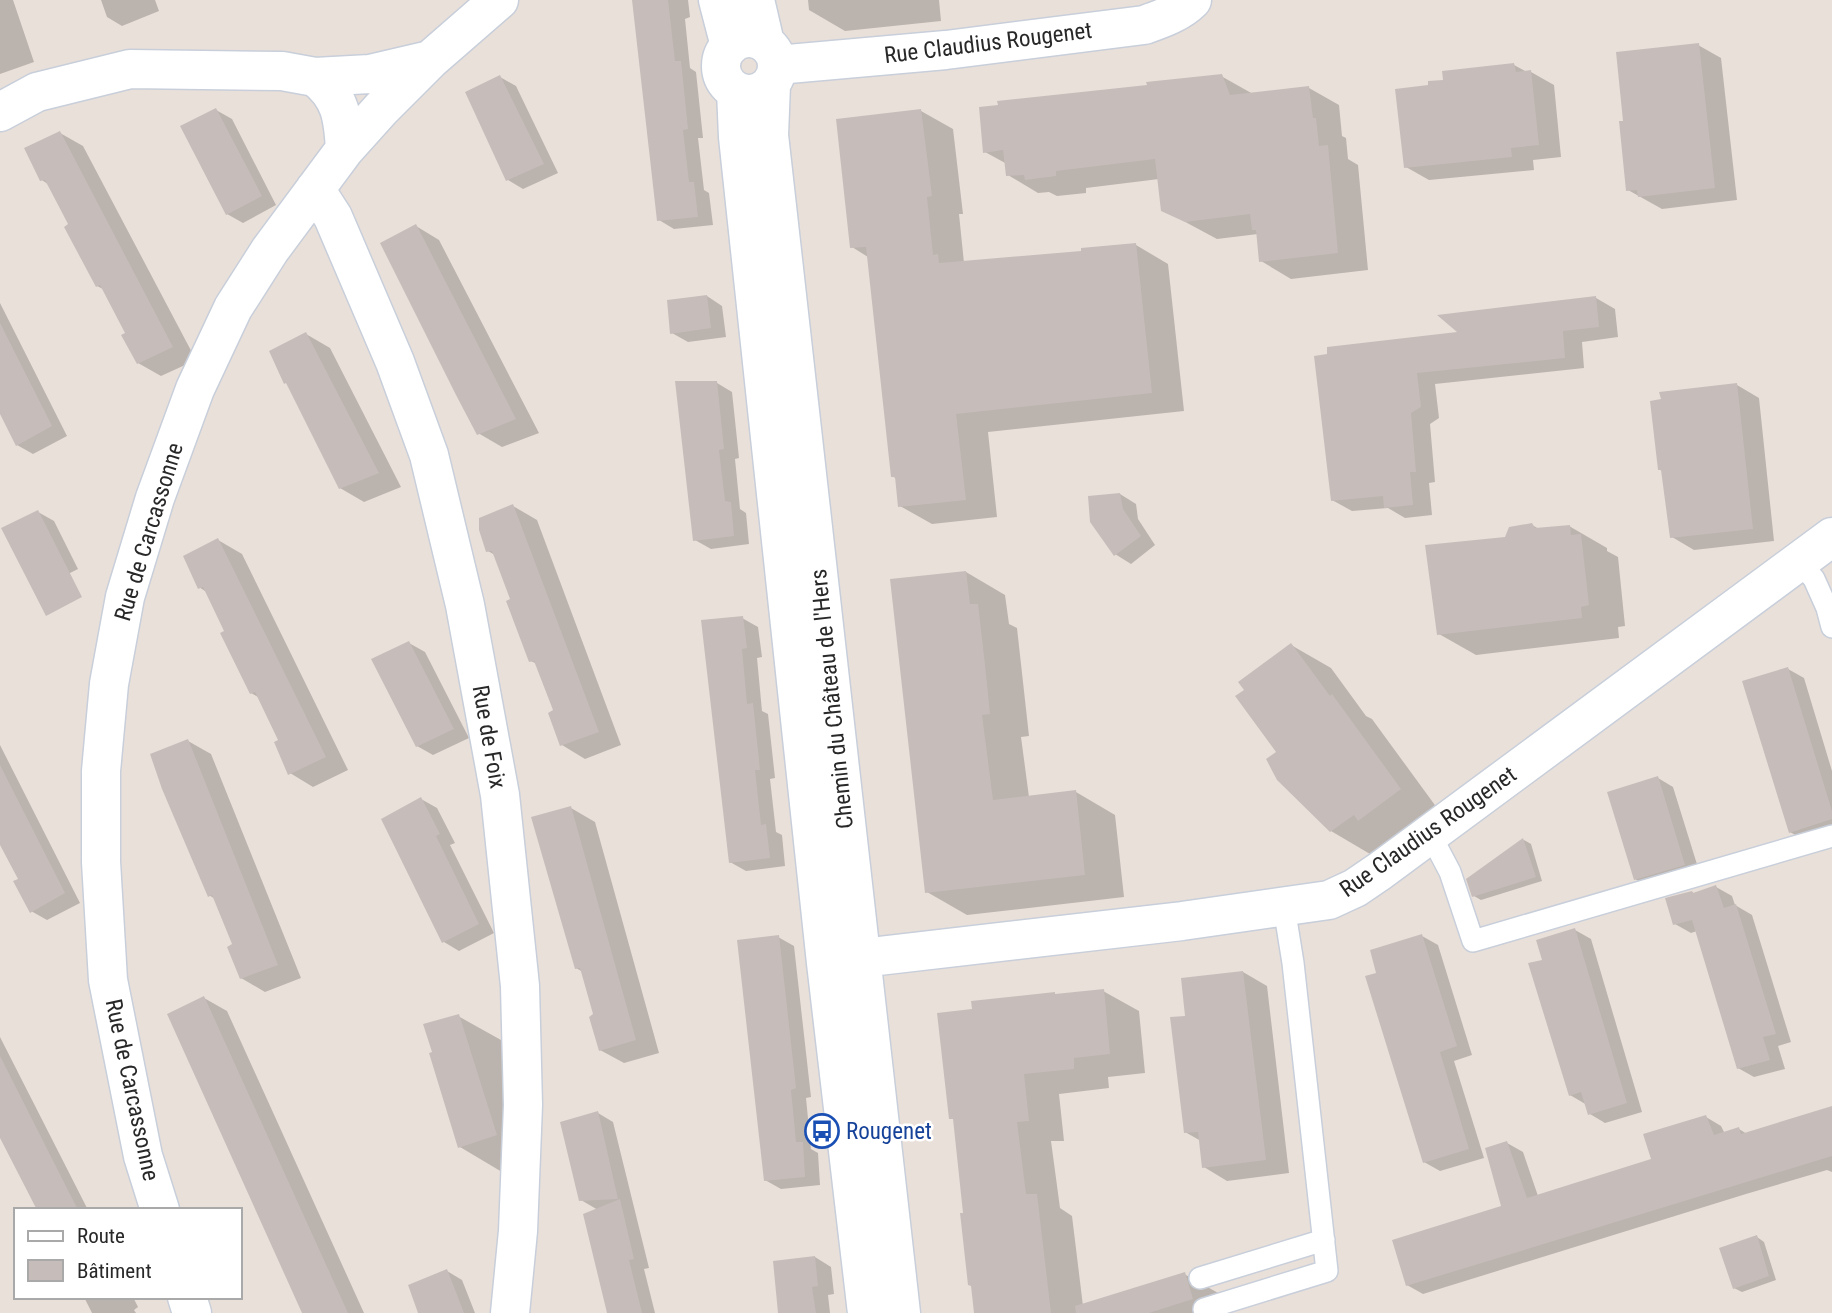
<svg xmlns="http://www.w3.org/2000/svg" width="1832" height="1313" font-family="'Roboto Condensed',sans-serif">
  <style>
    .shadow { fill: #0003 }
    .building { fill: #c6bdba }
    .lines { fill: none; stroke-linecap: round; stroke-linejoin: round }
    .service-casing { stroke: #c8cfda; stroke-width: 24 }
    .minor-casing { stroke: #c8cfda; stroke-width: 41 }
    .service { stroke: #fff; stroke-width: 21 }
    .minor { stroke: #fff; stroke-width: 38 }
    .labels { text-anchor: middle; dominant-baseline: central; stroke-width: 5; stroke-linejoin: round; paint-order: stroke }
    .street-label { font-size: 23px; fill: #282828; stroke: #fff }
    .transit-label { font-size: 23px; fill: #164399; stroke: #fff; text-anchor: start }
  </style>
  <rect width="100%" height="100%" fill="#eae0da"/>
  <path class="shadow" d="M 0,0 L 13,0 L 34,62 L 0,74 Z
    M 101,0 L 155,0 L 159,11 L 122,26 L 107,17 Z
    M 634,0 L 688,0 L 690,17 L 685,19 L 690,68 L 696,72 L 703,138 L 698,138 L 704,190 L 709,193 L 713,225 L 674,229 L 659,220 Z
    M 808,0 L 939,0 L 941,21 L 845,31 L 809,10 Z
    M 1698,45 L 1721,58 L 1737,200 L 1662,209 L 1628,190 L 1625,123 Z
    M 1514,65 L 1527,72 L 1531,72 L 1554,85 L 1561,157 L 1533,160 L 1534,170 L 1429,180 L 1406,167 L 1429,87 Z
    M 1221,76 L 1253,94 L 1309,88 L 1339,105 L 1342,136 L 1346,138 L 1348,159 L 1358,165 L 1368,270 L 1291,279 L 1261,261 L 1258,234 L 1217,239 L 1163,210 L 1159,179 L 1086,188 L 1086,193 L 1057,196 L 1049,192 L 1038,193 L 1008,175 L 1007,164 L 985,152 L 1149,86 Z
    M 500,77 L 516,86 L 558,173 L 523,189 L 508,180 Z
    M 216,110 L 232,119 L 276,205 L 243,223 L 227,214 Z
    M 921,111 L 953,129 L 963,214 L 959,214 L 964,263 L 1083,252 L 1136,245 L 1168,264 L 1184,411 L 988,432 L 997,517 L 932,524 L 900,506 L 897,479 L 892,476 L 868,257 L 852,247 Z
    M 60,133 L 83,146 L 196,360 L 161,376 L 138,363 L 127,333 L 105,290 L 97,286 L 70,224 L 49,185 L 42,180 Z
    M 416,226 L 439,240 L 539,433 L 502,447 L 478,433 Z
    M 707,296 L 722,306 L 726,337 L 688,342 L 672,333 Z
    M 1596,298 L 1615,309 L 1618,337 L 1582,342 L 1584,368 L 1435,384 L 1439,418 L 1430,424 L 1435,482 L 1429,483 L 1432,515 L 1405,518 L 1388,508 L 1352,511 L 1332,500 L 1316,357 L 1461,334 Z
    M 0,303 L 67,436 L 33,454 L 17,445 L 0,400 Z
    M 306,334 L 330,348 L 401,487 L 364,502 L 340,488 Z
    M 717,383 L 732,392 L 739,458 L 735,459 L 740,509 L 746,513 L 749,544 L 711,549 L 695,540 Z
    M 1737,385 L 1759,398 L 1774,541 L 1694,550 L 1672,537 L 1663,472 L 1659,469 L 1663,401 Z
    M 1120,494 L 1136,504 L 1138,519 L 1155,545 L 1131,564 L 1115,554 Z
    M 513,506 L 537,520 L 621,745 L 585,759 L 562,745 L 555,711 L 537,664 L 531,661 L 512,599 L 495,555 L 488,551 Z
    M 38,512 L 54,521 L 78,569 L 44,586 Z
    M 1532,525 L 1539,529 L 1569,526 L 1607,548 L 1607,551 L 1618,557 L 1625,626 L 1618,627 L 1619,638 L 1476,655 L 1439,634 L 1506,539 Z
    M 218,540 L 242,554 L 348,770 L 313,787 L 290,773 L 280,741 L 260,698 L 251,693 L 208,593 L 199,587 Z
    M 966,572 L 1005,595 L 1009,624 L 1017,628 L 1029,736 L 1021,737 L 1029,797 L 1076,792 L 1115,815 L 1124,897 L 967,915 L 927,892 Z
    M 742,618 L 758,627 L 762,657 L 757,658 L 762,711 L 768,714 L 775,778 L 770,779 L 776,832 L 782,835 L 785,866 L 746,871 L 730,862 Z
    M 409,643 L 425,652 L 469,738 L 433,755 L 417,746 Z
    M 1291,645 L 1331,668 L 1366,716 L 1372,719 L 1440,812 L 1393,838 L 1370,854 L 1331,831 L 1279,752 L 1246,690 Z
    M 1788,669 L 1804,678 L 1832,771 L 1832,833 L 1806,841 L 1790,832 Z
    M 188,741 L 211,754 L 301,978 L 265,992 L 241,978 L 234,945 L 215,899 L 209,895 Z
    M 0,745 L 80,903 L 47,920 L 31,911 L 20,879 L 0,841 Z
    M 1658,778 L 1673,787 L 1700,874 L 1651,888 L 1635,879 Z
    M 421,799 L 437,808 L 455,843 L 450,845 L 494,933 L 459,951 L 444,942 Z
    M 571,808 L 595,822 L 659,1053 L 624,1063 L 600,1050 L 595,1015 L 583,972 L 576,968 Z
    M 1524,840 L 1531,844 L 1542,881 L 1481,900 L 1474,896 Z
    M 1716,887 L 1732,896 L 1735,905 L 1752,915 L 1791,1042 L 1778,1046 L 1785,1069 L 1754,1077 L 1738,1068 L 1697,931 L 1691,933 L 1675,924 L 1692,892 L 1695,894 Z
    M 1575,930 L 1591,939 L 1642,1112 L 1605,1123 L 1590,1114 L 1587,1105 L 1570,1095 L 1544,962 Z
    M 1422,936 L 1438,945 L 1472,1055 L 1454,1061 L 1484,1158 L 1440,1171 L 1424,1162 L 1379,974 Z
    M 778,937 L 794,946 L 811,1097 L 806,1098 L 811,1149 L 818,1153 L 820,1185 L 781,1189 L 765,1180 Z
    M 1243,972 L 1267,986 L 1289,1173 L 1227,1181 L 1204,1167 L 1201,1141 L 1185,1132 L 1187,1017 Z
    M 1103,991 L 1139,1011 L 1145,1073 L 1108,1077 L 1109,1088 L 1059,1094 L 1064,1141 L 1051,1141 L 1060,1208 L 1072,1216 L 1083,1306 L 1184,1274 L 1220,1294 L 1226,1313 L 975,1313 L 955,1120 L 951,1118 L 974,1011 L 1055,994 L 1059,996 Z
    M 204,998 L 227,1011 L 364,1313 L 304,1313 Z
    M 458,1016 L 501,1040 L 539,1159 L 502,1172 L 460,1147 Z
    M 0,1037 L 88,1210 L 39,1210 L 0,1134 Z
    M 1832,1108 L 1832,1172 L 1827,1170 L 1746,1194 L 1423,1294 L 1407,1285 L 1503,1207 L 1507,1143 L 1523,1152 L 1538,1196 L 1653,1160 L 1706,1117 L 1721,1126 L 1725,1134 L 1739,1129 L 1747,1134 Z
    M 598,1113 L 613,1122 L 649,1268 L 644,1269 L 655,1313 L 609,1313 L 598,1210 L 581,1200 Z
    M 1757,1237 L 1764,1242 L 1776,1280 L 1742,1292 L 1734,1288 Z
    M 815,1257 L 831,1267 L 834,1294 L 828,1295 L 830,1313 L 780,1313 Z
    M 447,1271 L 462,1280 L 475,1313 L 420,1313 Z
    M 84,1297 L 133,1297 L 138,1307 L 134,1310 L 136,1313 L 92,1313 Z"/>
  <path class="building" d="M 632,0 L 668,0 L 675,61 L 681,61 L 688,129 L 683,130 L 689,182 L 694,182 L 698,217 L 657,221 Z
    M 1699,43 L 1715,188 L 1638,197 L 1637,190 L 1626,191 L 1619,121 L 1623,121 L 1616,52 Z
    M 1514,63 L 1516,72 L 1531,70 L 1539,145 L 1511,148 L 1512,157 L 1404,168 L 1395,89 L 1428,85 L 1428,81 L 1443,80 L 1442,71 Z
    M 1222,74 L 1230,95 L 1309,86 L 1313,118 L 1316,118 L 1319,146 L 1328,145 L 1338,253 L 1259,262 L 1256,230 L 1252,230 L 1250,214 L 1185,222 L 1161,211 L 1155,159 L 1056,171 L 1056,176 L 1025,180 L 1024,175 L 1006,176 L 1003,150 L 983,153 L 979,107 L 998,105 L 997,101 L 1147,85 L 1146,82 Z
    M 500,75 L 544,164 L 506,181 L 465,92 Z
    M 216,108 L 262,196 L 226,215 L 180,126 Z
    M 921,109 L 932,196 L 927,197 L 933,255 L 938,254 L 939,263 L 1081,251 L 1081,248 L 1136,243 L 1152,393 L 956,414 L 966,500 L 898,507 L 895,477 L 891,477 L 866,247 L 850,248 L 836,119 Z
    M 60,131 L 173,347 L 137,364 L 121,335 L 125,333 L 100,285 L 96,287 L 64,227 L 68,224 L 45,180 L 40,181 L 24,148 Z
    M 416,224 L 516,419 L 477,435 L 456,395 L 380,243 Z
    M 707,295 L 711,328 L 670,334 L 667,300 Z
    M 1596,296 L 1599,327 L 1563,331 L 1565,358 L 1417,373 L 1421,407 L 1411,413 L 1416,472 L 1410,472 L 1413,505 L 1384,508 L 1383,496 L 1331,501 L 1314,356 L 1327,354 L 1327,347 L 1457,332 L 1437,315 Z
    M 0,323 L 52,426 L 16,446 L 0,414 Z
    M 306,332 L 379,473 L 339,489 L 286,383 L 284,384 L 269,351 Z
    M 675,381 L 717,381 L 724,449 L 719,450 L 725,501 L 731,502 L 734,536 L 693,541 Z
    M 1737,383 L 1753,529 L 1670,538 L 1661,470 L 1658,470 L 1650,401 L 1661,399 L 1659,392 Z
    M 1120,493 L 1123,509 L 1141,536 L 1114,556 L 1090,522 L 1088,496 Z
    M 513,504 L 599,732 L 560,746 L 548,713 L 553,710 L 534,661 L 529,662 L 506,601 L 510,599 L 492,551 L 486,552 L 479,530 L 479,518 Z
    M 38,510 L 82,597 L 46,616 L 1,528 Z
    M 1532,523 L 1535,528 L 1570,525 L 1571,535 L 1581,534 L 1589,605 L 1581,607 L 1582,618 L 1437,635 L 1425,545 L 1505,537 L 1509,527 Z
    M 218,538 L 326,757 L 288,775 L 274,742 L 278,740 L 255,692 L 250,694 L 220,633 L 224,631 L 203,587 L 198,589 L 183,556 Z
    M 966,571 L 970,604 L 978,604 L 985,665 L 990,714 L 982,715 L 993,800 L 1076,790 L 1085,875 L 925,893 L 890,579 Z
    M 743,616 L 747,648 L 742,649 L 747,704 L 753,703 L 760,770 L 755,770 L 761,825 L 766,824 L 770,858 L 729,863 L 701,620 Z
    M 409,641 L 454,729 L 416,747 L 371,659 Z
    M 1291,643 L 1330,696 L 1332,694 L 1401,789 L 1358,821 L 1354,815 L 1330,832 L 1277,780 L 1266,759 L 1276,752 L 1235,696 L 1244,690 L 1238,682 Z
    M 1788,667 L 1832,811 L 1832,819 L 1789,833 L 1742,681 Z
    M 188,739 L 278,965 L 240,979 L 227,947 L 232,944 L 212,895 L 208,897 L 162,789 L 150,754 Z
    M 0,765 L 65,893 L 30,913 L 13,881 L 18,879 L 0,845 Z
    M 1658,776 L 1685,865 L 1634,880 L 1607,792 Z
    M 421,797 L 440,834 L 436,836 L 479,924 L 442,943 L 381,819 Z
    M 571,806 L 636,1040 L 599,1051 L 589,1017 L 593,1014 L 580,968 L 575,969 L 531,817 Z
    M 1523,838 L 1536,877 L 1472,897 L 1466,879 Z
    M 1716,885 L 1724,908 L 1736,904 L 1776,1034 L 1763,1037 L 1770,1060 L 1737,1069 L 1692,920 L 1673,925 L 1665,898 L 1692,891 L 1693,893 Z
    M 1575,928 L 1627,1103 L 1588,1115 L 1581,1092 L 1569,1096 L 1528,963 L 1542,960 L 1536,940 Z
    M 1422,934 L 1457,1046 L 1440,1052 L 1469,1149 L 1423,1163 L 1365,976 L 1376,973 L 1370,950 Z
    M 779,935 L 796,1088 L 791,1090 L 796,1142 L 803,1142 L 805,1177 L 764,1181 L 737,940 Z
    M 1243,971 L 1266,1160 L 1202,1168 L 1198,1132 L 1184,1133 L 1170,1017 L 1185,1016 L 1181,978 Z
    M 1104,989 L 1110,1054 L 1074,1058 L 1074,1069 L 1024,1074 L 1029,1121 L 1017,1122 L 1026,1194 L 1037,1194 L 1051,1313 L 974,1313 L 971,1286 L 968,1285 L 960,1213 L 963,1213 L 953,1119 L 949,1119 L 937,1013 L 972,1009 L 971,1001 L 1055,992 L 1055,994 Z
    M 204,996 L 348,1313 L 302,1313 L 167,1014 Z
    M 459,1014 L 497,1135 L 458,1148 L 429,1053 L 432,1052 L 423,1024 Z
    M 0,1056 L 78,1210 L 37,1210 L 0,1138 Z
    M 1832,1106 L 1832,1156 L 1406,1286 L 1392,1240 L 1501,1206 L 1485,1148 L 1507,1141 L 1527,1198 L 1651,1159 L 1643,1134 L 1706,1115 L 1714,1135 L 1739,1127 L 1741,1134 Z
    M 598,1111 L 618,1199 L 579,1201 L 560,1122 Z
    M 620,1199 L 634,1259 L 629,1260 L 642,1313 L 607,1313 L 583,1214 Z
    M 1757,1235 L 1769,1276 L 1733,1289 L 1719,1248 Z
    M 815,1256 L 818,1286 L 812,1287 L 816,1313 L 778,1313 L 773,1261 Z
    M 447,1269 L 464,1313 L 418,1313 L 408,1285 Z
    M 1185,1272 L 1193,1299 L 1149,1313 L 1076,1313 L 1075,1306 Z"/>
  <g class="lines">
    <g class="service-casing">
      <path id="service" d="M 1799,561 L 1814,579 L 1827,608 L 1832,627
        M 1430,834 L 1450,872 L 1473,941 L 1832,836
        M 1200,1278 L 1324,1240
        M 1204,1309 L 1327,1271 L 1293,963 L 1284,907"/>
    </g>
    <g class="minor-casing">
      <path id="minor" d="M 718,0 L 730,46
        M 755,0 L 765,43
        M721 66a28 28 0 1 1 56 0a28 28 0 1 1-56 0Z
        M 777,65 L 946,50 L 1144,25 C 1161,19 1179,13 1192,0
        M 315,77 C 341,97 343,118 345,149
        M 771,85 L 769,135 L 901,1313
        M 736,91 L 738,137 L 826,963 L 867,1313
        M 0,112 L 37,92 L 130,69 L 282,71 L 315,77 L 370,74 L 430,60
        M 315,189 L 333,217 L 395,362 L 429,455 L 465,605 L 500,795 L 520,986 L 523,1105 L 518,1231 L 510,1313
        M 835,961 L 1182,921 L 1329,900 L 1355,888 L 1380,871 L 1832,537
        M 160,1210 L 143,1156 L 108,980 L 101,862 L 101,771 L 109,684 L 125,597 L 155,498 L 195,389 L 233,308 L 270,250 L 345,149 L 381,109 L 430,60 L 499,0
        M 187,1297 L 192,1313"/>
    </g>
    <use href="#service" class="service"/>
    <use href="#minor" class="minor"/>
  </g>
  <defs>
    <g id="bus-ring" transform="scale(1.75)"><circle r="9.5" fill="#fff" stroke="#1a4fb4" stroke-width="1.5"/><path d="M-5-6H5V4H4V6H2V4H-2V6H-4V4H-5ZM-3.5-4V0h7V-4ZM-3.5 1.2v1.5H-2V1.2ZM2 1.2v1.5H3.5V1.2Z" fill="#1a4fb4"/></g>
  </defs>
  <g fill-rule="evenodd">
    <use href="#bus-ring" x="822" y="1131"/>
  </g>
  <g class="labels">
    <g class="street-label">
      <text transform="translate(988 43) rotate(-7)">Rue Claudius Rougenet</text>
      <text transform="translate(149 532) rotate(-73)">Rue de Carcassonne</text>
      <text transform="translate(832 699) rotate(-96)">Chemin du Château de l'Hers</text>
      <text transform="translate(489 737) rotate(80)">Rue de Foix</text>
      <text transform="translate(1428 832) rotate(-35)">Rue Claudius Rougenet</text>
      <text transform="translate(132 1090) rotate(78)">Rue de Carcassonne</text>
    </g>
    <g class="transit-label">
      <text x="846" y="1131">Rougenet</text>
    </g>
  </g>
  <rect x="14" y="1208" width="228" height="91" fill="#ffffff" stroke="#a9a9a9" stroke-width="2"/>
  <rect x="28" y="1231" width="35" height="10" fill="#ffffff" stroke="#a9a9a9" stroke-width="2"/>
  <text x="77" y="1243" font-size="21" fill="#282828">Route</text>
  <rect x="28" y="1260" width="35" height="21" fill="#c6bdba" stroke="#a9a9a9" stroke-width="2"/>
  <text x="77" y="1278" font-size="21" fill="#282828">Bâtiment</text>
</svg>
